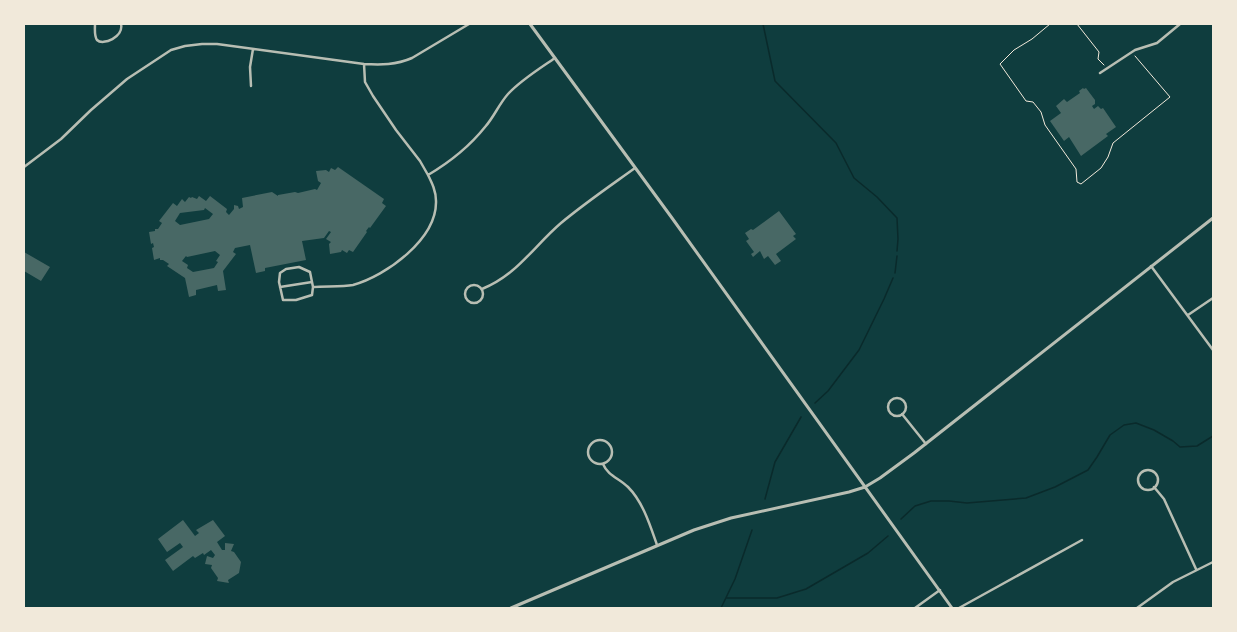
<svg xmlns="http://www.w3.org/2000/svg" width="1237" height="632" font-family="'Exo 2',sans-serif">
  <style>
    .lines { fill: none; stroke-linecap: round; stroke-linejoin: round }
    .stream { stroke: #0a2a2b; stroke-width: 1.5 }
    .building { fill: #486865; fill-rule: evenodd }
    .path { stroke: #f1e9da; stroke-width: 1 }
    .minor { stroke: #b8beb3; stroke-width: 2.5 }
    .tertiary { stroke: #b8beb3; stroke-width: 3 }
  </style>
  <rect width="100%" height="100%" fill="#0f3d3e"/>
  <g class="lines">
    <path class="stream" d="M 763,24 L 775,81 L 836,143 L 854,178 L 877,197 L 897,218 L 898,239 L 897,251
      M 895,273 L 897,256
      M 815,403 L 828,391 L 859,350 L 884,299 L 893,278
      M 765,499 L 775,462 L 801,417
      M 901,519 L 915,506 L 931,501 L 949,501 L 967,503 L 1026,498 L 1055,487 L 1088,470 L 1097,457 L 1110,435 L 1124,425 L 1136,423 L 1154,430 L 1173,441 L 1180,447 L 1197,446 L 1213,436
      M 726,598 L 777,598 L 806,589 L 868,553 L 888,536
      M 721,608 L 735,579 L 752,530"/>
  </g>
  <path class="building" d="M 1083,88 L 1084,89 L 1086,88 L 1095,100 L 1095,104 L 1092,106 L 1094,109 L 1098,106 L 1101,109 L 1103,108 L 1116,127 L 1106,134 L 1108,136 L 1081,156 L 1069,137 L 1064,141 L 1050,121 L 1061,113 L 1056,106 L 1064,99 L 1067,102 L 1080,93 L 1079,91 Z
    M 338,167 L 384,199 L 382,203 L 386,206 L 370,228 L 369,227 L 366,231 L 367,232 L 353,252 L 349,250 L 347,253 L 342,250 L 341,252 L 330,254 L 329,244 L 331,242 L 326,239 L 331,232 L 329,231 L 324,238 L 302,241 L 306,260 L 265,268 L 265,271 L 256,273 L 250,245 L 235,248 L 233,252 L 236,254 L 223,271 L 226,290 L 218,291 L 217,285 L 196,290 L 196,295 L 189,297 L 185,278 L 167,266 L 169,264 L 163,260 L 160,260 L 160,258 L 154,260 L 152,248 L 154,247 L 153,243 L 151,244 L 149,232 L 155,231 L 155,229 L 158,229 L 162,223 L 159,221 L 173,203 L 177,206 L 182,199 L 185,202 L 189,197 L 191,198 L 192,197 L 197,199 L 199,196 L 206,201 L 210,196 L 227,209 L 226,212 L 229,215 L 234,209 L 234,205 L 238,206 L 239,209 L 243,207 L 242,198 L 272,192 L 278,196 L 278,195 L 295,192 L 298,193 L 315,189 L 317,190 L 321,183 L 318,181 L 316,171 L 326,170 L 329,172 L 331,168 L 335,170 ZM 205,208 L 213,214 L 209,219 L 180,225 L 175,221 L 180,213 L 204,210 ZM 215,251 L 220,255 L 216,261 L 218,262 L 214,268 L 193,272 L 187,268 L 188,265 L 182,261 L 186,256 L 187,257 Z
    M 779,211 L 796,234 L 793,236 L 796,239 L 776,254 L 781,261 L 775,265 L 768,256 L 764,259 L 760,251 L 753,257 L 751,254 L 754,252 L 746,241 L 749,239 L 745,233 L 751,229 L 753,230 Z
    M 24,252 L 50,267 L 41,281 L 24,271 Z
    M 183,520 L 195,536 L 199,533 L 196,530 L 213,520 L 225,536 L 217,542 L 222,550 L 225,550 L 225,543 L 234,544 L 231,551 L 234,552 L 241,562 L 239,573 L 228,580 L 229,583 L 217,581 L 218,578 L 211,568 L 212,565 L 205,564 L 207,556 L 213,558 L 215,555 L 211,550 L 204,555 L 203,553 L 195,558 L 193,556 L 173,571 L 165,560 L 183,547 L 180,543 L 167,552 L 158,539 Z"/>
  <g class="lines">
    <path class="path" d="M 1050,24 L 1032,39 L 1014,50 L 1000,64 L 1026,101 L 1033,102 L 1041,112 L 1045,125 L 1076,169 L 1077,182 L 1081,184 L 1101,168 L 1108,157 L 1113,143 L 1170,97 L 1135,56
      M 1077,24 L 1099,52 L 1098,59 L 1104,65"/>
    <path class="minor" d="M 95,24 C 95,28 94,36 97,40 C 103,46 124,37 121,24
      M 364,64 L 365,82 L 373,96 L 396,130 L 420,161 L 428,175 C 450,162 469,147 485,127 C 494,117 499,104 508,94 C 521,80 539,69 555,58
      M 1100,73 L 1135,50 L 1157,43 L 1180,24
      M 251,86 L 250,67 L 253,49
      M 24,167 L 61,139 L 91,110 L 127,79 L 171,50 L 185,46 L 202,44 L 217,44 L 364,64 C 381,65 396,65 412,58 L 469,24
      M 1151,266 L 1213,350
      M 299,267 L 310,272 L 313,287 L 312,295 L 296,300 L 283,300 L 279,282 L 280,273 L 286,269 Z
      M465 294a9 9 0 1 1 18 0a9 9 0 1 1-18 0Z
      M 280,287 L 312,282
      M 313,287 C 325,286 342,287 353,285 C 386,276 437,239 436,201 C 436,191 432,183 428,175
      M 482,289 C 517,275 534,246 561,223 C 585,203 610,186 635,168
      M 1188,315 L 1213,298
      M888 407a9 9 0 1 1 18 0a9 9 0 1 1-18 0Z
      M 902,414 L 926,444
      M588 452a12 12 0 1 1 24 0a12 12 0 1 1-24 0Z
      M 603,464 C 608,476 619,478 628,487 C 643,502 650,525 657,545
      M1138 480a10 10 0 1 1 20 0a10 10 0 1 1-20 0Z
      M 1154,487 L 1164,499 L 1196,569
      M 915,608 L 940,590
      M 959,608 L 1082,540
      M 1137,608 L 1173,582 L 1213,562"/>
    <path class="tertiary" d="M 530,24 L 672,218 L 952,608
      M 511,608 L 694,530 L 731,518 L 849,492 L 865,487 L 880,478 L 914,453 L 1213,218"/>
  </g>
  <rect width="1237" height="632" fill="none" stroke="#f1e9da" stroke-width="50"/>
</svg>
